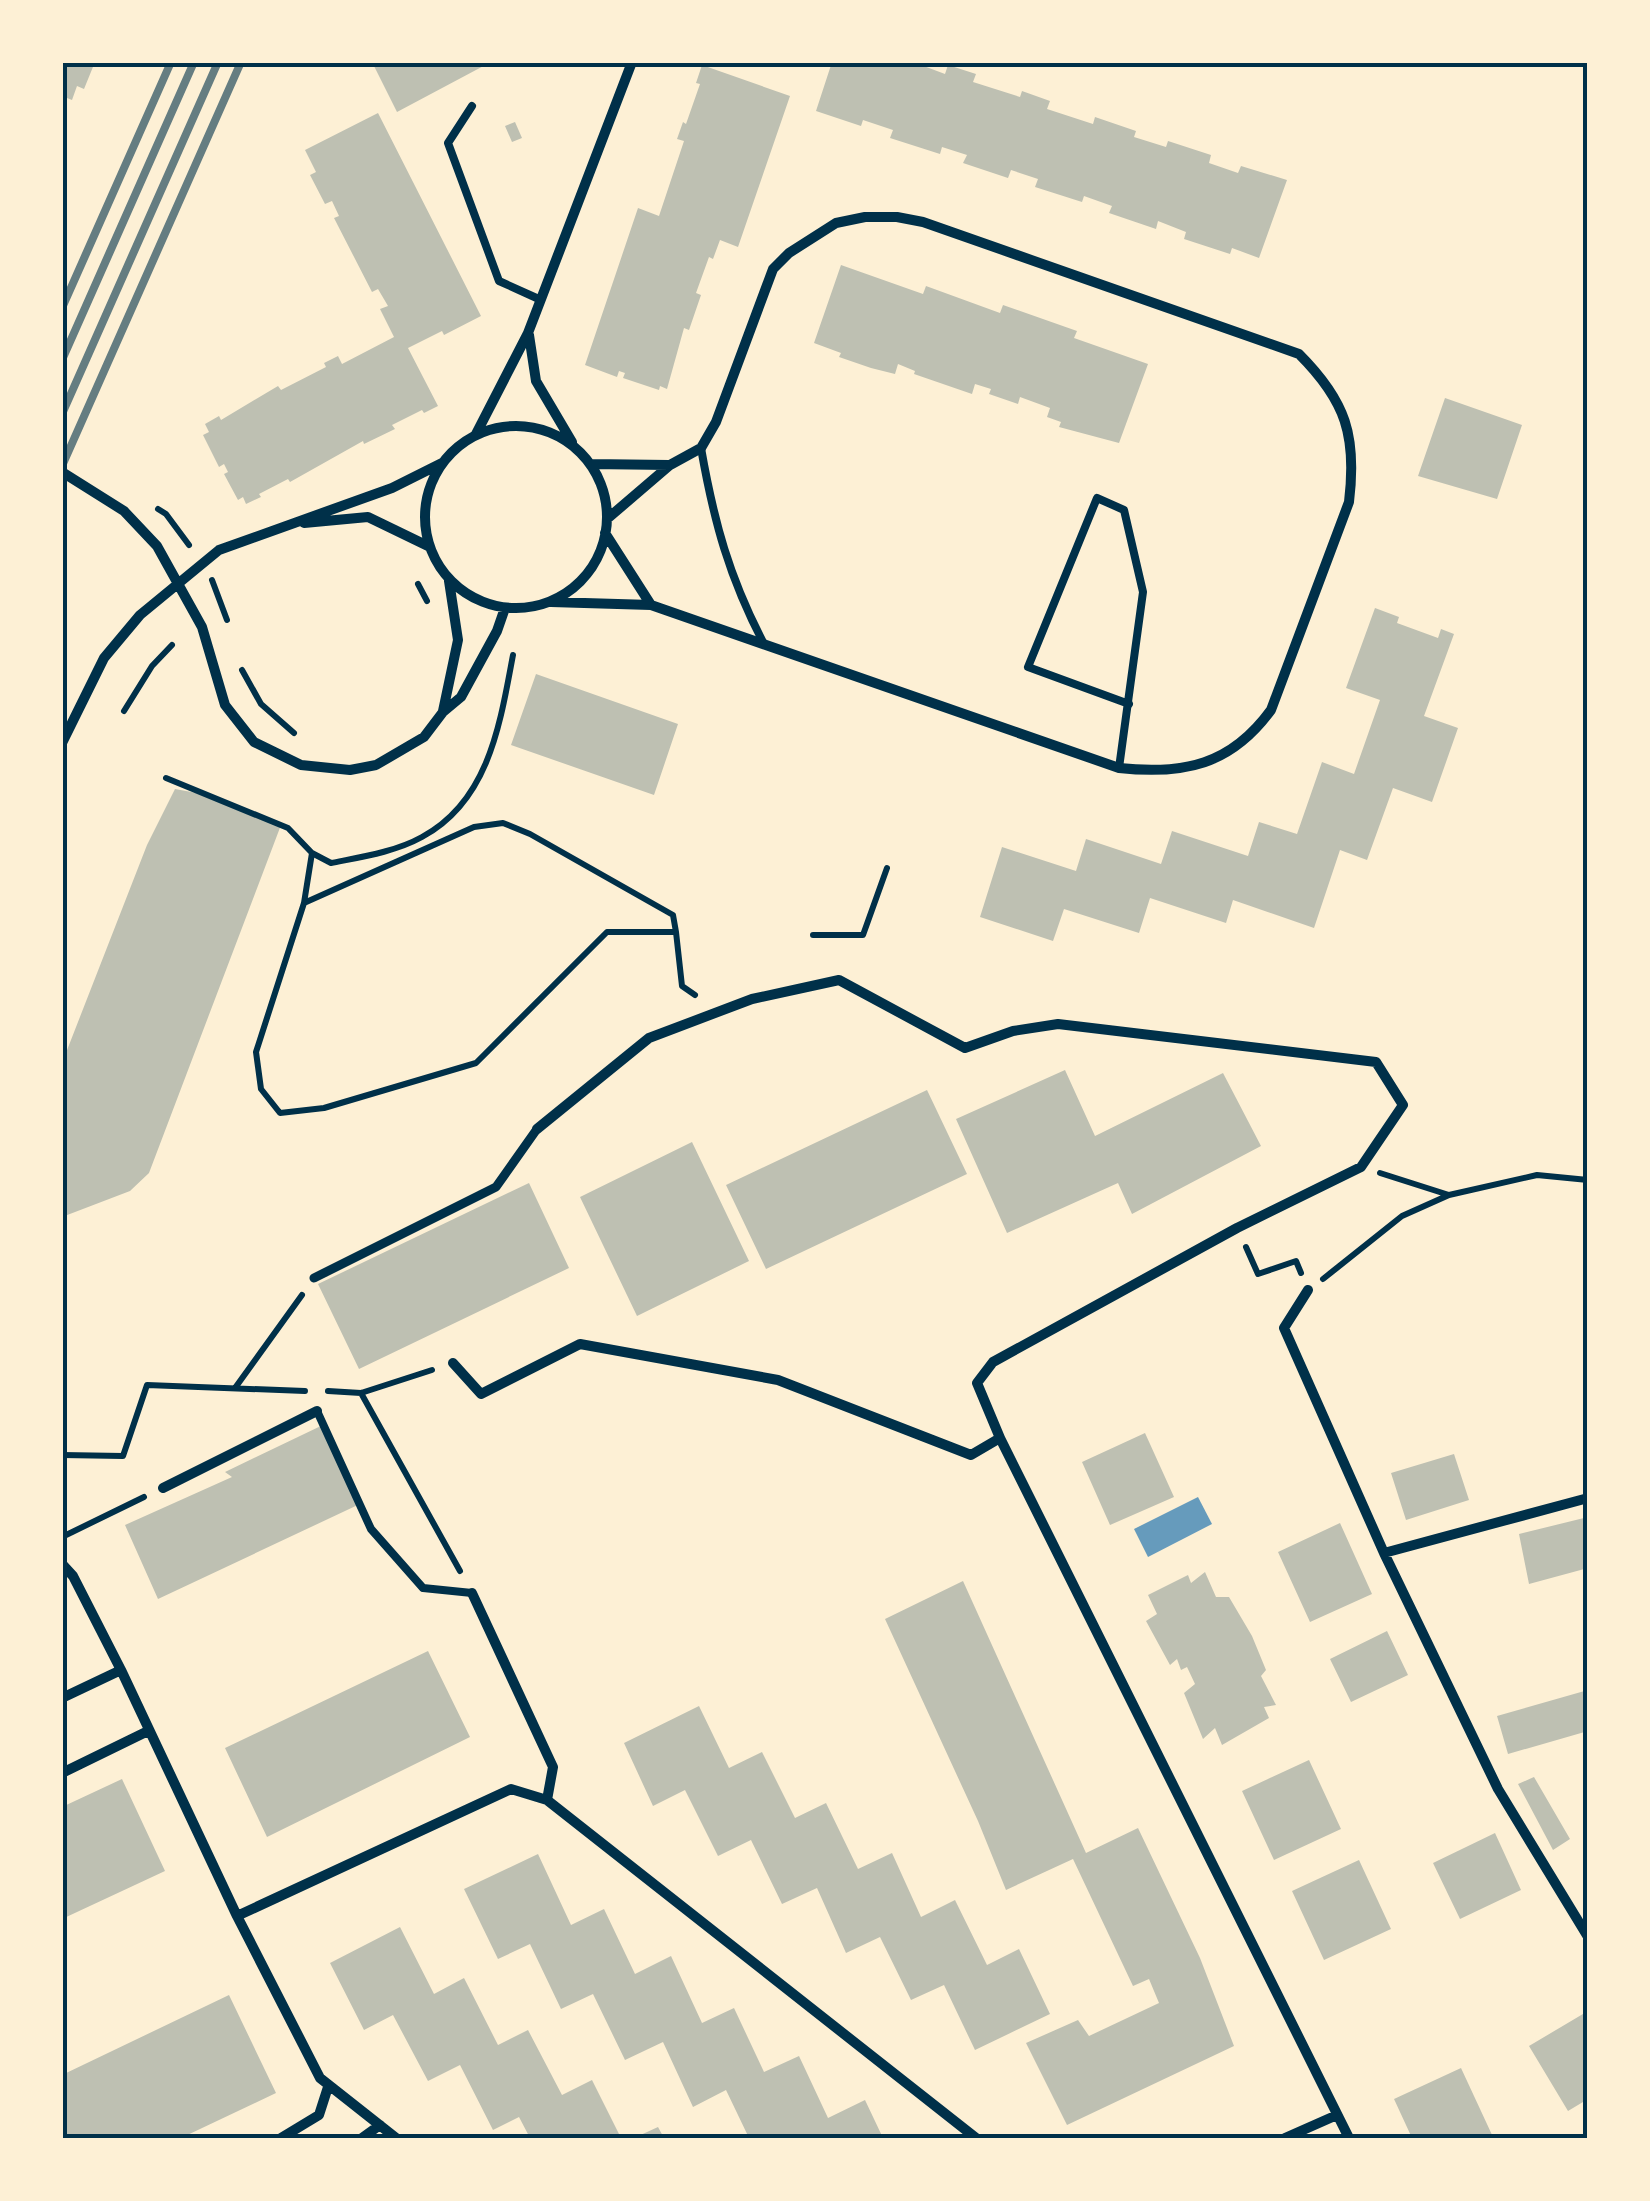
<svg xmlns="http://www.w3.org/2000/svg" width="1650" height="2201" font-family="Overpass,sans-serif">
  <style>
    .water { fill: #669bbc }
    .building { fill: #bec0b2 }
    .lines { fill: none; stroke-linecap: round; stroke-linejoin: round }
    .path { stroke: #003049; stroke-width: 6 }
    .service { stroke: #003049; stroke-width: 8 }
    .pedestrian { stroke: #003049; stroke-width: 9 }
    .minor { stroke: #003049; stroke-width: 10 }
    .rail { stroke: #657d81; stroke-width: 8 }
    .neatline { fill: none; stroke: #003049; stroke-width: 4 }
  </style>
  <rect width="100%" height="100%" fill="#fdf0d5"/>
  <path class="water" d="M 1198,1497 L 1212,1524 L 1148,1557 L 1134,1529 Z"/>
  <path class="building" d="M 62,62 L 95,62 L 84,89 L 77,86 L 72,100 L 62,96 Z
    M 372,62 L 491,62 L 397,112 Z
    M 832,62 L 913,62 L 945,74 L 948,65 L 976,74 L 973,82 L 1020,97 L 1022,91 L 1050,101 L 1047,109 L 1093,124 L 1095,117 L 1136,131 L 1134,137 L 1166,147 L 1168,141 L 1211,155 L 1209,163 L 1238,173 L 1241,166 L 1287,180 L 1259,258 L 1232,248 L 1230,254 L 1184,239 L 1186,232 L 1158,221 L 1156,229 L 1109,213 L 1112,206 L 1084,196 L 1082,202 L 1035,187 L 1038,179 L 1011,170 L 1008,178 L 963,163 L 967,155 L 942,147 L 940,154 L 890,138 L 893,130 L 863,120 L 861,126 L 816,111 Z
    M 702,65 L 790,96 L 738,247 L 720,240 L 713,259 L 709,257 L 696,293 L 701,295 L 689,330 L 684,328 L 667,389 L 660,386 L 659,390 L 623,378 L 625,373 L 619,371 L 617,377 L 585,365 L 638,208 L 659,216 L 684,141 L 677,139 L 683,122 L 686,124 L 700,84 L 696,83 Z
    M 378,113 L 481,316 L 444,335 L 442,331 L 408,348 L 438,406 L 424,413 L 422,410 L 392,425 L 395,429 L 364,444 L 363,441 L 290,482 L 288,479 L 259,494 L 261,497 L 246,504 L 243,497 L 238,500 L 224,474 L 228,472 L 224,464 L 219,467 L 203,435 L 209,432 L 205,424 L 219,416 L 221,420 L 278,386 L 281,390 L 326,367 L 324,363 L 338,356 L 342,364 L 394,337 L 380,309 L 388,306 L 378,289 L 372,292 L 334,218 L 339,216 L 332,201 L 325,204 L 310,175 L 316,172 L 305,150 Z
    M 515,122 L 522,138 L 512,142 L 505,126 Z
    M 841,265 L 923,294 L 926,286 L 1000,313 L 1003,305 L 1077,331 L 1074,338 L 1148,364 L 1119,443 L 1059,427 L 1061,422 L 1047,417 L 1050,408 L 1020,397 L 1018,404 L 989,394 L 991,389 L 975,384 L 972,394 L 914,374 L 915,371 L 898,364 L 895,374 L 871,368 L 839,357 L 841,353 L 814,343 Z
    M 1445,398 L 1522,425 L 1497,499 L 1418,476 Z
    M 1375,608 L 1399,617 L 1397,623 L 1438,638 L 1441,629 L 1454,634 L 1424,716 L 1458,728 L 1432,802 L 1393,788 L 1367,860 L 1340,850 L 1314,928 L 1233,900 L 1226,923 L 1150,898 L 1139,933 L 1064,909 L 1053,941 L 980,917 L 1002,847 L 1076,871 L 1086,839 L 1161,864 L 1172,831 L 1248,856 L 1259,822 L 1297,834 L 1322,762 L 1354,774 L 1380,700 L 1346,688 Z
    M 536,674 L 678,724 L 654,795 L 511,745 Z
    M 175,789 L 208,795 L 281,825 L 149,1173 L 130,1191 L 62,1217 L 62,1063 L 147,845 Z
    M 1065,1070 L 1095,1136 L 1223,1073 L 1261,1146 L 1132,1214 L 1118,1183 L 1007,1233 L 956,1119 Z
    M 927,1090 L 967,1174 L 766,1269 L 726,1185 Z
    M 692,1142 L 749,1261 L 637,1316 L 580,1197 Z
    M 529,1183 L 569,1268 L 359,1369 L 318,1284 Z
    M 325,1424 L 362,1503 L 158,1599 L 125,1525 L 232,1477 L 225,1472 Z
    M 1145,1433 L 1174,1497 L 1110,1525 L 1082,1462 Z
    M 1454,1454 L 1469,1500 L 1406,1520 L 1391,1473 Z
    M 1588,1517 L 1588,1568 L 1529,1584 L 1519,1534 Z
    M 1340,1523 L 1372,1594 L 1310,1622 L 1278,1552 Z
    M 1205,1572 L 1216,1597 L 1229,1597 L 1252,1636 L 1266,1670 L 1261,1676 L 1276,1705 L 1264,1707 L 1269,1718 L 1222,1745 L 1215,1728 L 1203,1739 L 1184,1693 L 1195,1684 L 1187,1667 L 1181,1670 L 1177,1659 L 1170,1665 L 1146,1621 L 1157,1614 L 1148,1595 L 1188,1575 L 1191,1583 Z
    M 963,1581 L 1086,1853 L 1138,1828 L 1200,1958 L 1234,2046 L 1067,2125 L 1026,2043 L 1078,2020 L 1089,2036 L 1159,2003 L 1149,1979 L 1133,1986 L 1073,1859 L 1006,1890 L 978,1821 L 885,1619 Z
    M 1387,1631 L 1408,1675 L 1351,1702 L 1330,1659 Z
    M 428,1651 L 470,1737 L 267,1837 L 225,1748 Z
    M 1588,1690 L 1588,1731 L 1508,1754 L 1497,1716 Z
    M 699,1706 L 729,1768 L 762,1752 L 795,1818 L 826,1803 L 858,1869 L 892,1853 L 921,1917 L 955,1900 L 987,1965 L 1019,1949 L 1050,2014 L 975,2050 L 944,1985 L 911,2000 L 880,1937 L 846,1953 L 817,1888 L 782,1904 L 751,1840 L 718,1856 L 685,1790 L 653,1806 L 624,1743 Z
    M 1309,1760 L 1341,1829 L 1274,1860 L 1242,1791 Z
    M 1534,1777 L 1570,1839 L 1553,1850 L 1518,1784 Z
    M 122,1779 L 165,1871 L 62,1919 L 62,1807 Z
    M 1495,1833 L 1521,1890 L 1460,1919 L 1433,1863 Z
    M 538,1854 L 571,1925 L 604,1909 L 635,1974 L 671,1956 L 702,2023 L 734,2008 L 764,2072 L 799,2056 L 828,2118 L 865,2100 L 883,2138 L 749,2138 L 726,2090 L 693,2107 L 663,2042 L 625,2060 L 593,1994 L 561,2009 L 530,1944 L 498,1959 L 464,1889 Z
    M 1359,1860 L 1391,1929 L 1324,1960 L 1292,1891 Z
    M 400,1927 L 434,1994 L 464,1978 L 498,2045 L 528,2030 L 562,2095 L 592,2080 L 621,2138 L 530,2138 L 519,2117 L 493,2130 L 460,2065 L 428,2081 L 393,2015 L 364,2030 L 330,1963 Z
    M 229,1995 L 276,2093 L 181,2138 L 62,2138 L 62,2075 Z
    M 1588,2011 L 1588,2099 L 1568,2111 L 1529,2046 Z
    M 1461,2068 L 1493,2137 L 1412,2138 L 1394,2099 Z
    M 658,2127 L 664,2138 L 634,2138 Z"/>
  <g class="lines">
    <path class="path" d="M 158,509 L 166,514 L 189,545
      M 212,580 L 227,620
      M 418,584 L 427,601
      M 242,670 L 261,704 L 294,733
      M 124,711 L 152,666 L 172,645
      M 166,778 L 288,828 L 312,853 L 304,903
      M 312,853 L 331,863 C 361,857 395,852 422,837 C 489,801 500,724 513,655
      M 676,932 L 673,915 L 530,834 L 503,823 L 474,827 L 304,903 L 256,1052 L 261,1089 L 280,1113 L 324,1108 L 476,1063 L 607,932 L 676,932 L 682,986 L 695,995
      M 813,935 L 863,935 L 887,868
      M 1380,1173 L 1449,1195 L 1537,1175 L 1588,1180
      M 1246,1247 L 1258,1274 L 1296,1261 L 1301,1273
      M 1323,1279 L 1402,1216 L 1449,1195
      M 235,1388 L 302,1295
      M 328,1391 L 361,1393 L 432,1370
      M 361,1393 L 460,1571
      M 62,1455 L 123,1456 L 147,1385 L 305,1391
      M 62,1537 L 144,1497"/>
    <path class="service" d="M 472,106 L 448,143 L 499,281 L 541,300
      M 701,448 C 714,522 729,577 764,644
      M 1119,768 L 1143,592 L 1124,510 L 1097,498 L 1028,667 L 1129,704
      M 317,1411 L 371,1529 L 423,1588 L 472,1593"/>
    <path class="pedestrian" d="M 314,1278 L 496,1187 L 537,1129"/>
    <path class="minor" d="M 529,335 L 536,381 L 572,442
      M425 517a91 91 0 1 1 182 0a91 91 0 1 1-182 0Z
      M 476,434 L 528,333 L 632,62
      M 590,464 L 669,465
      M 62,472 L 124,511 L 157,546 L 202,627 L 225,705 L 254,742 L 301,765 L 350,770 L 376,765 L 424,737 L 443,712 L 461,697 L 497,631 L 505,608
      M 304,523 L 368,517 L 430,547
      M 605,533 L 651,605
      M 551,602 L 651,605 L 1119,768 C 1184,775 1231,765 1271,710 L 1349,502 C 1357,436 1346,401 1299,354 L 923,222 L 897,217 L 865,217 L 836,223 L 789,253 L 773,269 L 716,422 L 701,448 L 670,465 L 607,519
      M 443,711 L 458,640 L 449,581
      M 62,743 L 104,658 L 140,615 L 219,550 L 392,488 L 442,463
      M 1308,1290 L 1284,1328 L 1384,1553 L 1498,1789 L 1588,1937
      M 453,1363 L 481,1394 L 580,1344 L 778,1380 L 971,1455 L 1000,1438 L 977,1383 L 993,1362 L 1237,1228 L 1361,1167 L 1403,1105 L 1376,1062 L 1058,1024 L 1013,1031 L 965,1048 L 839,980 L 752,999 L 649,1038 L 537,1129
      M 1000,1438 L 1349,2138
      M 163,1488 L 317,1411
      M 1384,1553 L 1588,1498
      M 62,1564 L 73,1576 L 121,1670 L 237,1916 L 320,2078 L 396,2138
      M 472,1593 L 553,1767 L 547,1800
      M 62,1698 L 121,1670
      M 62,1773 L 148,1731
      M 237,1916 L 511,1789 L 547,1800 L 976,2138
      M 281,2138 L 319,2115 L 328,2087
      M 362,2138 L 380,2125
      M 1285,2138 L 1337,2115"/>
    <path class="rail" d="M 62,308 L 171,62
      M 62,360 L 194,62
      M 62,414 L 218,62
      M 62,466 L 241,62"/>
  </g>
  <rect width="1650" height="2201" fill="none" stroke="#fdf0d5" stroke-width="130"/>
  <rect x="65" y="65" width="1520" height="2071" class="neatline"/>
</svg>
